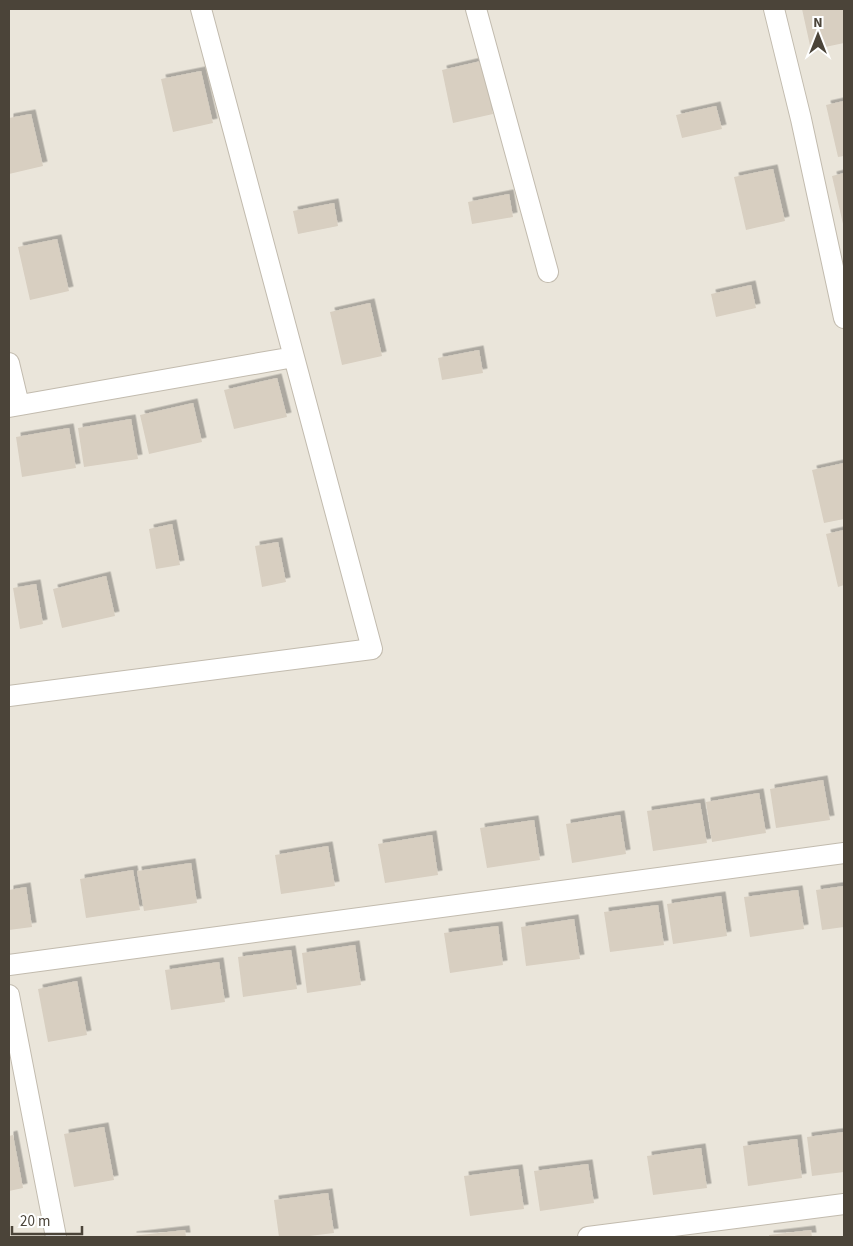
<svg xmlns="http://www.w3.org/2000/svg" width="853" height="1246" font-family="'Source Sans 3',sans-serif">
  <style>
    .residential { fill: #eae5da }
    .building { fill: #d8cfc1; filter: url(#shadow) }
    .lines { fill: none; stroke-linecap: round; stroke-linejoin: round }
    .minor-casing { stroke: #c2bbae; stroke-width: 22 }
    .minor { stroke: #fff; stroke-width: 20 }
  </style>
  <defs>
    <filter id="shadow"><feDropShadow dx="4.5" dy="-4.5" stdDeviation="0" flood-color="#0004"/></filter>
  </defs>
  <rect width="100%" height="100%" fill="#f6f3ec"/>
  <path class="residential" d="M 9,9 L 844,9 L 844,1237 L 9,1237 Z"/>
  <path class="building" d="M 802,9 L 843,9 L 844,43 L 811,50 Z
    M 481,61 L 493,114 L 453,123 L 442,70 Z
    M 201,71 L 213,123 L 173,132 L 161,79 Z
    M 844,101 L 844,156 L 838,157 L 826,105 Z
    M 716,106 L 722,129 L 682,138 L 676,115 Z
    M 31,114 L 43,166 L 9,174 L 9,118 Z
    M 773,169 L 785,221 L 746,230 L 734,177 Z
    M 844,173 L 844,224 L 843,224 L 832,176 Z
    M 509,194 L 513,217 L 472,224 L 468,202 Z
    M 334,203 L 338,226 L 298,234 L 293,211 Z
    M 57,239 L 69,291 L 30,300 L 18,247 Z
    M 751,285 L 756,308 L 716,317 L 711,294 Z
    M 370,303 L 382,356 L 342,365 L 330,312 Z
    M 479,350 L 483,373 L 442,380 L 438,358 Z
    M 277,378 L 287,417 L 234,429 L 224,390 Z
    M 193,403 L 202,442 L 149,454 L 140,415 Z
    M 131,419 L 138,459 L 84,467 L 78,428 Z
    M 69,428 L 76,468 L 22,477 L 16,437 Z
    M 844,463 L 844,519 L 824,523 L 812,470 Z
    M 172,524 L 180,565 L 156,569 L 149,529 Z
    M 844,530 L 844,585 L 838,587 L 826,534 Z
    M 278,542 L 286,582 L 262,587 L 255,546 Z
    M 106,576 L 115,616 L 62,628 L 53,589 Z
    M 36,584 L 43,624 L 20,629 L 13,588 Z
    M 823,780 L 830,820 L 776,828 L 770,789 Z
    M 759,793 L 766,833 L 712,842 L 706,802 Z
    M 700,803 L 707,843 L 653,851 L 647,811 Z
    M 620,815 L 626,854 L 572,863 L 566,824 Z
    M 534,820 L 540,860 L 487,868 L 480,828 Z
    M 432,835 L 438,875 L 385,883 L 378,844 Z
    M 328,846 L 335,886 L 281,894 L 275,855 Z
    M 191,863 L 197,903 L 144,911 L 137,871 Z
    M 133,870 L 140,910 L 86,918 L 80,879 Z
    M 844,886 L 844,927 L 822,930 L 816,890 Z
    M 26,887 L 32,927 L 9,930 L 9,890 Z
    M 798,890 L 804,929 L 750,937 L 744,897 Z
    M 721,896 L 727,936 L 673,944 L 667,904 Z
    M 658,905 L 664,945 L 610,952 L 604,912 Z
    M 574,919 L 580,959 L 526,966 L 521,927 Z
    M 498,926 L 503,965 L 450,973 L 444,933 Z
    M 355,945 L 361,985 L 307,993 L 302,953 Z
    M 291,950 L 297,989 L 243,997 L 238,957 Z
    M 219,962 L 225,1002 L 171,1010 L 165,970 Z
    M 77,981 L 87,1035 L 48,1042 L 38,989 Z
    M 104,1127 L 114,1180 L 74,1187 L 64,1134 Z
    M 844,1132 L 844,1172 L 812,1176 L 807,1137 Z
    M 13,1135 L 23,1188 L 9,1191 L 9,1136 Z
    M 797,1139 L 802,1178 L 748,1186 L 743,1146 Z
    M 701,1148 L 707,1188 L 653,1195 L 647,1156 Z
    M 588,1164 L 594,1203 L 540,1211 L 534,1171 Z
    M 518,1169 L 524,1209 L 470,1216 L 464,1176 Z
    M 328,1193 L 334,1233 L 301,1237 L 279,1237 L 274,1200 Z
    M 185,1230 L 186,1237 L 132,1237 L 132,1236 Z
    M 811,1230 L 812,1237 L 769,1237 L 769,1235 Z"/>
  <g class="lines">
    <g class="minor-casing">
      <path id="minor" d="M 476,9 L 548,272
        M 774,9 L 801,119 L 844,318
        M 9,363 L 19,405
        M 9,407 L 294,357
        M 9,696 L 372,649 L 201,9
        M 9,965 L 844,853
        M 9,995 L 56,1237
        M 588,1237 L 844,1204"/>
    </g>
    <use href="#minor" class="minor"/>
  </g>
  <rect width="853" height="1246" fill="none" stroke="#4b4439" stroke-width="20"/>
  <g transform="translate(818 35)" stroke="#ffffff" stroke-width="4" paint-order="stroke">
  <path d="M0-4L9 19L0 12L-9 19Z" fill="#4b4439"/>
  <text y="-8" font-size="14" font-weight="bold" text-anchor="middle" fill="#4b4439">N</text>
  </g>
  <path d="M12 1226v8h70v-8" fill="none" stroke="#4b4439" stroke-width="2.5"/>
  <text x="20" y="1226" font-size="15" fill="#4b4439" stroke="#ffffff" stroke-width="4" paint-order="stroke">20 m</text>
</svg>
